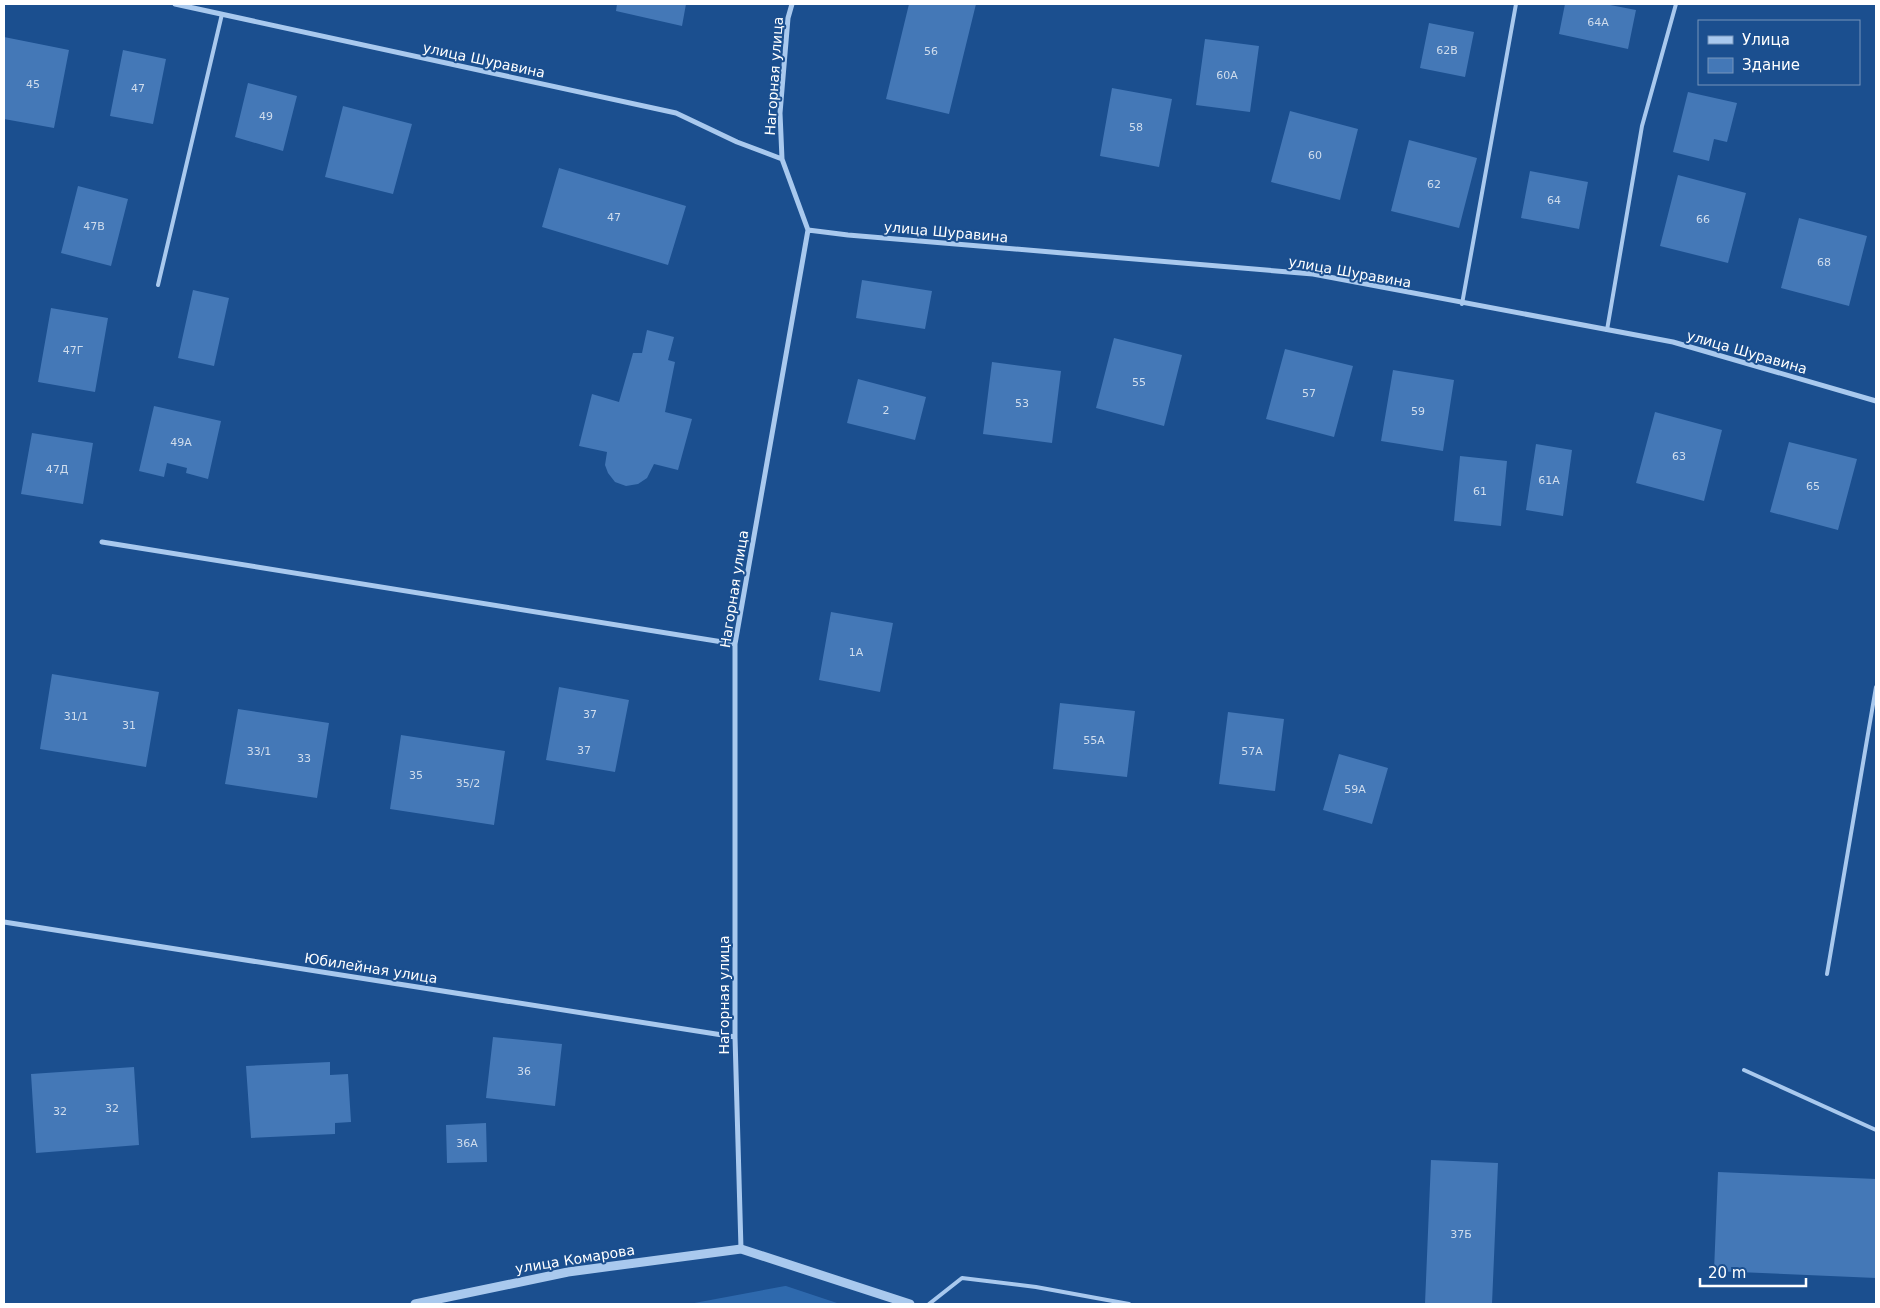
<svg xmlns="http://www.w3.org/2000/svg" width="1880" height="1308" font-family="'DejaVu Sans',sans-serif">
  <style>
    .green { fill: #2e69ad }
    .building { fill: #4478b7 }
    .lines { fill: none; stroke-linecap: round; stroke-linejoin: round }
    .service { stroke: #a9c9ee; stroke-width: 4 }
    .minor { stroke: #a9c9ee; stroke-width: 5 }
    .tertiary { stroke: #a9c9ee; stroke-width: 9 }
    .labels { text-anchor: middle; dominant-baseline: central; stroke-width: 4; stroke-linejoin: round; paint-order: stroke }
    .number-label { font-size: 11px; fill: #d0dded }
    .street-label { font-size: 14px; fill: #fff; stroke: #1b4f8f }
  </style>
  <rect width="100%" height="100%" fill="#1b4f8f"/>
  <path class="green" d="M 786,1286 L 840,1304 L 689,1304 L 785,1286 Z"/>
  <path class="building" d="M 617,4 L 686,4 L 682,26 L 616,11 Z
    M 909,4 L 976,4 L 949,114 L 886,99 Z
    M 1565,4 L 1605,4 L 1636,10 L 1628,49 L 1559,34 Z
    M 1429,23 L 1474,32 L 1465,77 L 1420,68 Z
    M 4,37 L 69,50 L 54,128 L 4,119 Z
    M 1205,39 L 1259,46 L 1250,112 L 1196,105 Z
    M 123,50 L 166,59 L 153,124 L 110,116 Z
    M 248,83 L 297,96 L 283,151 L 235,137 Z
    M 1112,88 L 1172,99 L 1159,167 L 1100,156 Z
    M 1688,92 L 1737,103 L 1727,142 L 1714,139 L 1709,161 L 1673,152 Z
    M 343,106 L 412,124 L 393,194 L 325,177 Z
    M 1290,111 L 1358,129 L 1340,200 L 1271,182 Z
    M 1409,140 L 1477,158 L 1459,228 L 1391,211 Z
    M 559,168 L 686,206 L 668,265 L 542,227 Z
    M 1530,171 L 1588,182 L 1579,229 L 1521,218 Z
    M 1678,175 L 1746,193 L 1728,263 L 1660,246 Z
    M 78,186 L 128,199 L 111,266 L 61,253 Z
    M 1799,218 L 1867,236 L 1849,306 L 1781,288 Z
    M 862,280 L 932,291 L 925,329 L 856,318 Z
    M 193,290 L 229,298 L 214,366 L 178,358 Z
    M 51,308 L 108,318 L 95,392 L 38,382 Z
    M 647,330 L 674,337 L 668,360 L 675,362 L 665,412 L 692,419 L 678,470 L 654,464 L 647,478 L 638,484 L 626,486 L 615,482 L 608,473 L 605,465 L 607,452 L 579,446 L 592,394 L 619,402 L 633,353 L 642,353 Z
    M 1114,338 L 1182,355 L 1164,426 L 1096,408 Z
    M 1285,349 L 1353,366 L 1334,437 L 1266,419 Z
    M 992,362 L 1061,371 L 1052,443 L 983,434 Z
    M 1393,370 L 1454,380 L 1443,451 L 1381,441 Z
    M 858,379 L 926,397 L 915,440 L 847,423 Z
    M 154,406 L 221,421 L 208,479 L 186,473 L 187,468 L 167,463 L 164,477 L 139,471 Z
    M 1655,412 L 1722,430 L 1704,501 L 1636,483 Z
    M 32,433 L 93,443 L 83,504 L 21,494 Z
    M 1789,442 L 1857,459 L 1838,530 L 1770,512 Z
    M 1536,444 L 1572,450 L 1563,516 L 1526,510 Z
    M 1460,456 L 1507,461 L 1501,526 L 1454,521 Z
    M 831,612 L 893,623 L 880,692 L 819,680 Z
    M 52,674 L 159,692 L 146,767 L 40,749 Z
    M 559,687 L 629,700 L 615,772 L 546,760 Z
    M 1060,703 L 1135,711 L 1127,777 L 1053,769 Z
    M 238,709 L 329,723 L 317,798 L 225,784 Z
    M 1228,712 L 1284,719 L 1275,791 L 1219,784 Z
    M 401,735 L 505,751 L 494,825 L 390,809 Z
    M 1339,754 L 1388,768 L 1372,824 L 1323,810 Z
    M 493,1037 L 562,1044 L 555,1106 L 486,1098 Z
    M 330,1062 L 330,1075 L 348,1074 L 351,1122 L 335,1123 L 335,1134 L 251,1138 L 246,1066 Z
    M 134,1067 L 139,1145 L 36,1153 L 31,1074 Z
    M 486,1123 L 487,1162 L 447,1163 L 446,1125 Z
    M 1431,1160 L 1498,1163 L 1492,1304 L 1425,1304 Z
    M 1718,1172 L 1876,1179 L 1876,1278 L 1714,1271 Z"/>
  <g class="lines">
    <path class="service" d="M 158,285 L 222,14
      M 1462,304 L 1516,4
      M 1607,330 L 1642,126 L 1676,4
      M 1827,974 L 1876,687
      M 1744,1070 L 1876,1130
      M 929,1304 L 962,1278 L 1036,1287 L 1129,1304"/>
    <path class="minor" d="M 175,4 L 676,113 L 737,142 L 782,159
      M 808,230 L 848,235 L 1313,274 L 1673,342 L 1876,401
      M 102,542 L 735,644
      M 4,922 L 735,1037
      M 741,1249 L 735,1037 L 735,644 L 808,230 L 782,159 L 780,113 L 788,18 L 792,4"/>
    <path class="tertiary" d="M 415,1304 L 568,1272 L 741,1249 L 910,1304"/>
  </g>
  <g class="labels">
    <g class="number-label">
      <text x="1598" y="22">64А</text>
      <text x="1447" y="50">62В</text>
      <text x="931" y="51">56</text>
      <text x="1227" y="75">60А</text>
      <text x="33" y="84">45</text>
      <text x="138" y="88">47</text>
      <text x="266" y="116">49</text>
      <text x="1136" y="127">58</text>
      <text x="1315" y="155">60</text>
      <text x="1434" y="184">62</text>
      <text x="1554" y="200">64</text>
      <text x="614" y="217">47</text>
      <text x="1703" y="219">66</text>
      <text x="94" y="226">47В</text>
      <text x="1824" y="262">68</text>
      <text x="73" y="350">47Г</text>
      <text x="1139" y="382">55</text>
      <text x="1309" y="393">57</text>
      <text x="1022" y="403">53</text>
      <text x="886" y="410">2</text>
      <text x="1418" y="411">59</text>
      <text x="181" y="442">49А</text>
      <text x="1679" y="456">63</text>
      <text x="57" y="469">47Д</text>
      <text x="1549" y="480">61А</text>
      <text x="1813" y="486">65</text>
      <text x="1480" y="491">61</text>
      <text x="856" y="652">1А</text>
      <text x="590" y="714">37</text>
      <text x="76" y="716">31/1</text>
      <text x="129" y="725">31</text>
      <text x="1094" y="740">55А</text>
      <text x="584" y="750">37</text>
      <text x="259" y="751">33/1</text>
      <text x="1252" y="751">57А</text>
      <text x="304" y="758">33</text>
      <text x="416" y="775">35</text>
      <text x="468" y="783">35/2</text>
      <text x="1355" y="789">59А</text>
      <text x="524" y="1071">36</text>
      <text x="112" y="1108">32</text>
      <text x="60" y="1111">32</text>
      <text x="467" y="1143">36А</text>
      <text x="1461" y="1234">37Б</text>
    </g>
    <g class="street-label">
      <text transform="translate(484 60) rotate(12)">улица Шуравина</text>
      <text transform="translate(774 76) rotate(-86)">Нагорная улица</text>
      <text transform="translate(946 232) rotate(5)">улица Шуравина</text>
      <text transform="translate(1350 272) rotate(10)">улица Шуравина</text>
      <text transform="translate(1747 352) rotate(16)">улица Шуравина</text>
      <text transform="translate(734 589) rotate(-81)">Нагорная улица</text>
      <text transform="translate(371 968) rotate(9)">Юбилейная улица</text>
      <text transform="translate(724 995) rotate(-90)">Нагорная улица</text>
      <text transform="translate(575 1259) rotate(-9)">улица Комарова</text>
    </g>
  </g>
  <rect width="1880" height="1308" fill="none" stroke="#ffffff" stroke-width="10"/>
  <rect x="1698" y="20" width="162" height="65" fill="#1b4f8f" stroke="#7695bc"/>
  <rect x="1708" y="36" width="25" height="8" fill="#a9c9ee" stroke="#7695bc"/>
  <text x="1742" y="45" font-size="15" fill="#ffffff">Улица</text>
  <rect x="1708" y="58" width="25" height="15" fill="#4478b7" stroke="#7695bc"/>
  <text x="1742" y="70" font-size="15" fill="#ffffff">Здание</text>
  <path d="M1700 1278v8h106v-8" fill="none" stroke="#ffffff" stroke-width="2.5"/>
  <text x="1708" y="1278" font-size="15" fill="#ffffff" stroke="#1b4f8f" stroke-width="4" paint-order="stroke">20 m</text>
</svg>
